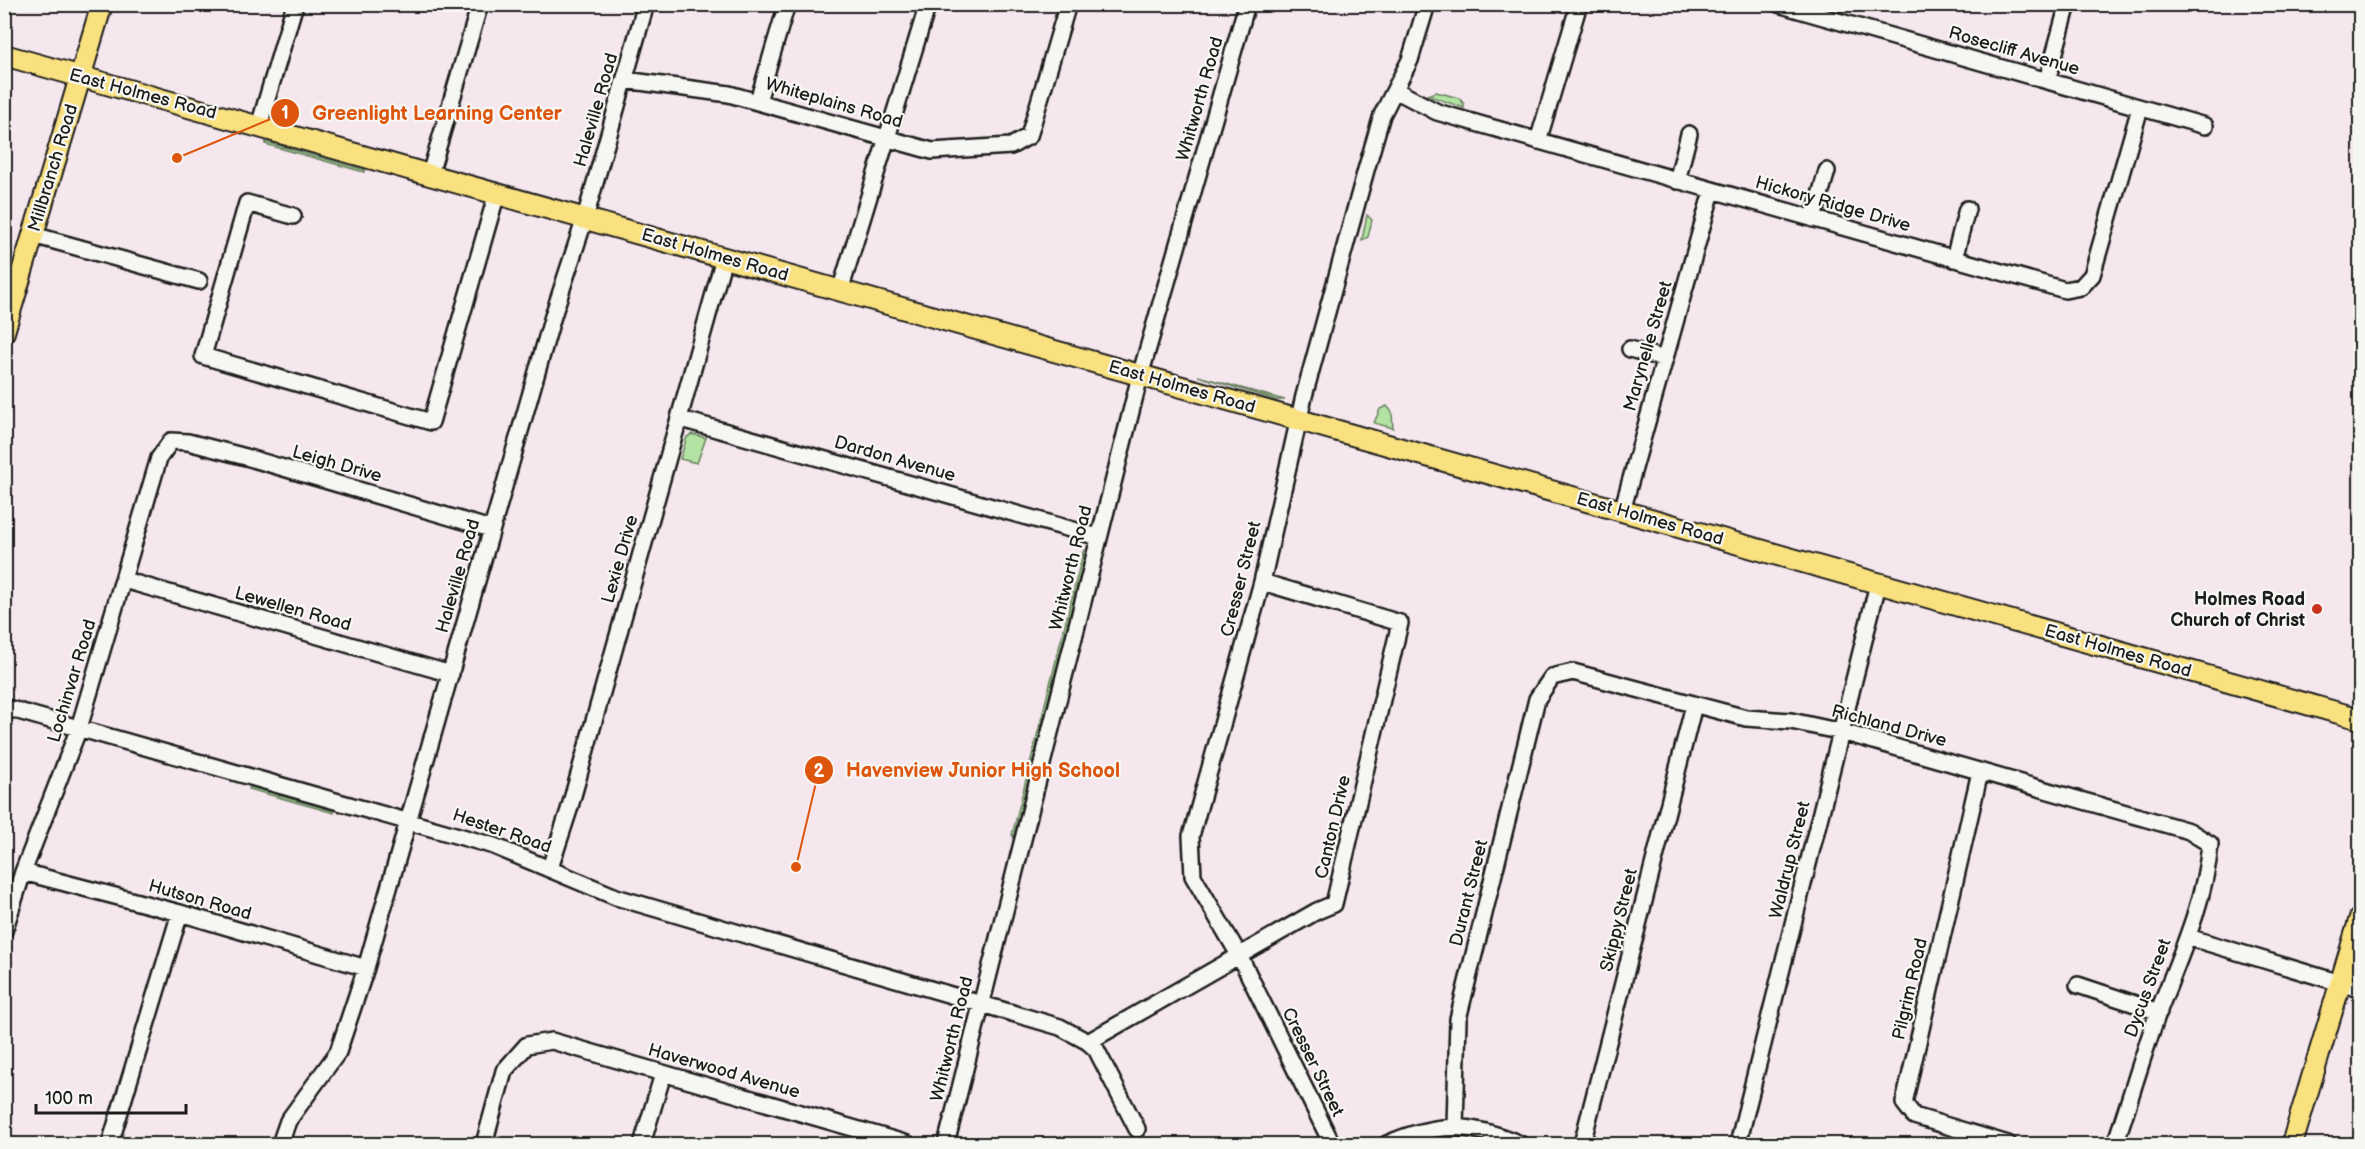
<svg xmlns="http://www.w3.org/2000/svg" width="2365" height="1149" font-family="'Balsamiq Sans',sans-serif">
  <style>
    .green { fill: #b3e3a3; stroke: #688060; stroke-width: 1.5 }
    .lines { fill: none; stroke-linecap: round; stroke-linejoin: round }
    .minor-casing { stroke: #1c1c1c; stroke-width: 20 }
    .major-casing { stroke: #1c1c1c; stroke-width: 24 }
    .minor { stroke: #f6f6f2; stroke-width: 15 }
    .major { stroke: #fae180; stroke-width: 20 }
    .poi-dot { fill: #c8321e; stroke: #f6f6f2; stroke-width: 2 }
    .labels { text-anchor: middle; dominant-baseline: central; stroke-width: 4.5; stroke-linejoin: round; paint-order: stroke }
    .street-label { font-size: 18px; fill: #1c1c1c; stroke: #f6f6f2 }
    .poi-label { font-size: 18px; font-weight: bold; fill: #1c1c1c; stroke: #f6f6f2; text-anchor: end }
    .leader { fill: none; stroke: #de560d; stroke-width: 2 }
    .callout-dot { fill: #de560d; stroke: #f6f6f2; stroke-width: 2 }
    .mark-label { font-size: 18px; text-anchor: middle; font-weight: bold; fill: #fff }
    .callout-label { font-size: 20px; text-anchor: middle; font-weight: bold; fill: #de560d; stroke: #f6f6f2; stroke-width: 4.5; stroke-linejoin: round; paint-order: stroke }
  </style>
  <rect width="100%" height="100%" fill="#f6e7ee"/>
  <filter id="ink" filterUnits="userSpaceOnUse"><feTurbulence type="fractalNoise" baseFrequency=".0167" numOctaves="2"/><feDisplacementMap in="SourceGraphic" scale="12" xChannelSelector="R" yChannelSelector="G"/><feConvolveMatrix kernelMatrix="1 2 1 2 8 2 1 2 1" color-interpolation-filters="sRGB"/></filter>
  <g filter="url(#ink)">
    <path class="green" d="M 1436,92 L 1459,98 L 1464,104 L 1464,108 L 1427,95 Z
      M 266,142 L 365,170 L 364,172 L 265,144 Z
      M 1367,215 L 1372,220 L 1368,237 L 1362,240 Z
      M 1198,376 L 1277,398 L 1285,400 L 1276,400 Z
      M 1387,406 L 1392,412 L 1393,428 L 1374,423 L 1380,409 Z
      M 692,434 L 706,438 L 697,463 L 680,459 L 687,437 Z
      M 1084,549 L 1084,559 L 1014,836 L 1012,835 Z
      M 250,787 L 334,811 L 334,813 L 249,789 Z"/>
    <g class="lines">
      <g class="minor-casing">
        <path id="minor" d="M 1778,4 L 2205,126
          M 625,80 L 729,94 L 932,151 L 1011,146 L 1029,136 L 1068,4
          M 2047,81 L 2068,4
          M 1395,90 L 1437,112 L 2065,290 L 2081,287 L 2092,275 L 2140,108
          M 758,101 L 787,4
          M 259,126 L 295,4
          M 1538,141 L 1579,4
          M 430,174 L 480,4
          M 1677,181 L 1689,134
          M 293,216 L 247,203 L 203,356 L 431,422 L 497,193
          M 1813,219 L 1827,171
          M 33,235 L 199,281
          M 1954,259 L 1967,209
          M 840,291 L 928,4
          M 1630,349 L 1665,359
          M 681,419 L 1098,537
          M 1622,511 L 1712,191
          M 124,580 L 451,674
          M 4,707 L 494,846 L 616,897 L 1060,1027 L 1088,1042 L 1096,1049 L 1137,1129
          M 1980,772 L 1904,1103 L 1914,1116 L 2008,1144
          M 550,868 L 569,810 L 724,258
          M 23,872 L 180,913 L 366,968
          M 4,931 L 23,872 L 79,728 L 159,458 L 171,441 L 188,442 L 246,457 L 491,529
          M 2188,937 L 2360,989
          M 2078,985 L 2159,1012
          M 1088,1042 L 1317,911 L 1334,904 L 1400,623 L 1262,582
          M 1455,1126 L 1458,1019 L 1537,699 L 1552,677 L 1573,672 L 1746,718 L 1791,721 L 1842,732 L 2189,831 L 2210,844 C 2205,902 2180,956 2159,1010 C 2143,1054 2130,1100 2115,1144
          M 110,1144 L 180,913
          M 280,1144 L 288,1121 L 338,1052 L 366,968 L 553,316 L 585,218 L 646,4
          M 484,1144 L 504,1071 L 527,1045 L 552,1041 L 908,1144
          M 642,1144 L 663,1074
          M 946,1144 L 1140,376 L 1247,4
          M 1332,1144 L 1239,955 L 1193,876 L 1191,836 L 1262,582 L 1304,396 L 1366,170 L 1382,115 L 1410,60 L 1427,4
          M 1387,1144 C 1437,1122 1469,1122 1520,1144
          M 1582,1144 L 1694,705
          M 1738,1144 L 1878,584"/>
      </g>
      <g class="major-casing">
        <path id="major" d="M 4,55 L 2360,719
          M 4,332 L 102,4
          M 2292,1144 L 2360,918"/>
      </g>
      <use href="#minor" class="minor"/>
      <use href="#major" class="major"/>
    </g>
  </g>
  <circle class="poi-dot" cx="2317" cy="609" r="6"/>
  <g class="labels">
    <g class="street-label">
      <text transform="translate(2014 51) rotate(16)">Rosecliff Avenue</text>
      <text transform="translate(143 94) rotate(15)">East Holmes Road</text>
      <text transform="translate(1200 99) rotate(-74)">Whitworth Road</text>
      <text transform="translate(834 103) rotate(16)">Whiteplains Road</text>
      <text transform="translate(596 110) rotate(-74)">Haleville Road</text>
      <text transform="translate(53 168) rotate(-73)">Millbranch Road</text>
      <text transform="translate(1833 204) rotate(16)">Hickory Ridge Drive</text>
      <text transform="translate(715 255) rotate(16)">East Holmes Road</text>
      <text transform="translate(1648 346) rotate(-74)">Marynelle Street</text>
      <text transform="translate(1182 387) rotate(16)">East Holmes Road</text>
      <text transform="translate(895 459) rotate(16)">Dardon Avenue</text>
      <text transform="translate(337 464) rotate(16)">Leigh Drive</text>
      <text transform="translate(1650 519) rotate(16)">East Holmes Road</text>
      <text transform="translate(620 559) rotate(-74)">Lexie Drive</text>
      <text transform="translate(1071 568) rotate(-76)">Whitworth Road</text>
      <text transform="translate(458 576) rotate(-74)">Haleville Road</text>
      <text transform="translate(1241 579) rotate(-76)">Cresser Street</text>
      <text transform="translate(293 609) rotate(16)">Lewellen Road</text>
      <text transform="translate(2118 651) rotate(16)">East Holmes Road</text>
      <text transform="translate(72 681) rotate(-73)">Lochinvar Road</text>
      <text transform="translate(1889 726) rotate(15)">Richland Drive</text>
      <text transform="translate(1333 827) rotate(-77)">Canton Drive</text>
      <text transform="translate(502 831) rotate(19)">Hester Road</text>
      <text transform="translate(1790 860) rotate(-76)">Waldrup Street</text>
      <text transform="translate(1469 893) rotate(-76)">Durant Street</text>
      <text transform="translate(200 900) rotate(16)">Hutson Road</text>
      <text transform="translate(1619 920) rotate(-76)">Skippy Street</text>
      <text transform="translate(2148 988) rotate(-70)">Dycus Street</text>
      <text transform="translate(1910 989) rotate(-77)">Pilgrim Road</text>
      <text transform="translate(952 1039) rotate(-76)">Whitworth Road</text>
      <text transform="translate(1313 1062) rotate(64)">Cresser Street</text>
      <text transform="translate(724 1071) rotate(16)">Haverwood Avenue</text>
    </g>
    <g class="poi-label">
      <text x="2305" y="599">Holmes Road<tspan x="2305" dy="21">Church of Christ</tspan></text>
    </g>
  </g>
  <path class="leader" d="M177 158L285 113M796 867L819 770"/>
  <g class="callout-dot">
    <circle cx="177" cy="158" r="6"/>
    <circle cx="796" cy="867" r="6"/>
    <circle cx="285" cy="113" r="15"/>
    <circle cx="819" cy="770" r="15"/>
  </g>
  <g class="mark-label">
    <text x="285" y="119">1</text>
    <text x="819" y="777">2</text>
  </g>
  <g class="callout-label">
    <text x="437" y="120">Greenlight Learning Center</text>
    <text x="983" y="777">Havenview Junior High School</text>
  </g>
  <rect width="2365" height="1149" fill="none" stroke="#f6f6f2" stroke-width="24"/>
  <rect x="12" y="12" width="2341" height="1125" fill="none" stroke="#1c1c1c" stroke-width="2" filter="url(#ink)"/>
  <path d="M36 1104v9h150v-9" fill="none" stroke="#1c1c1c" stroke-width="3"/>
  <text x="45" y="1104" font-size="18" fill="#1c1c1c" stroke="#f6f6f2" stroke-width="4.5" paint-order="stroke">100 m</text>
</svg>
